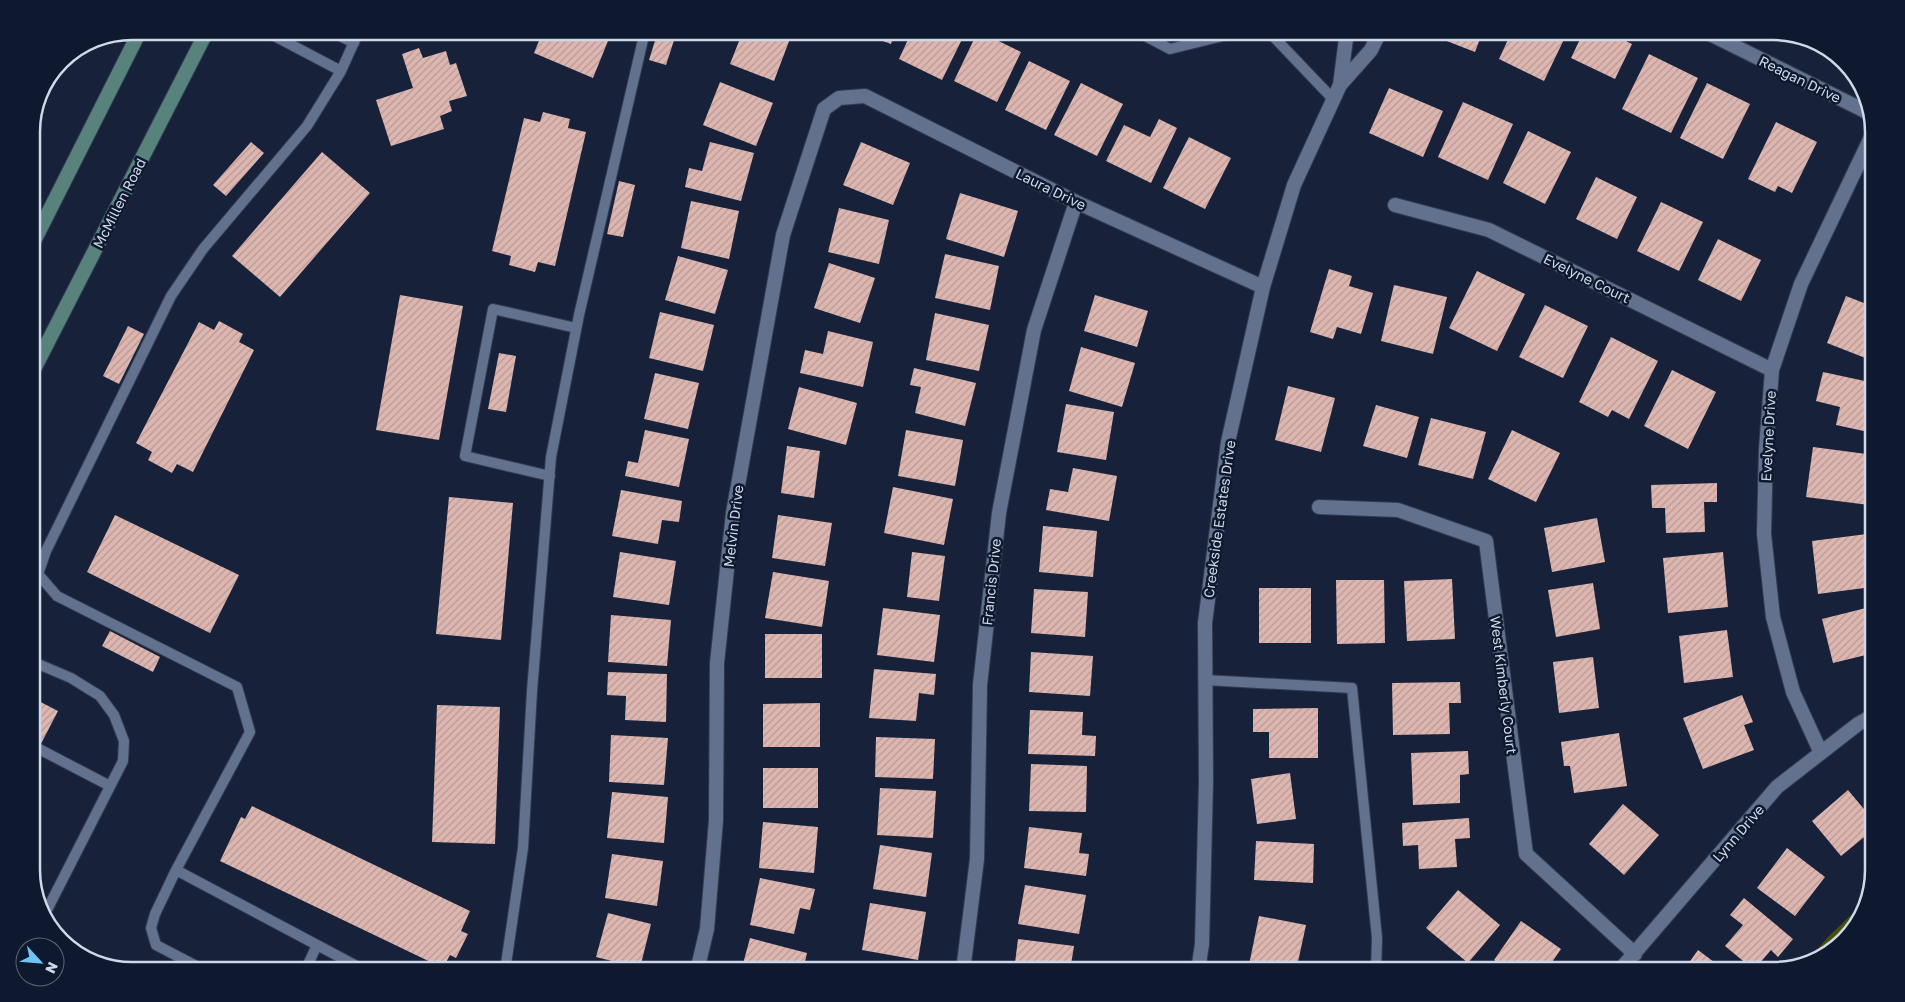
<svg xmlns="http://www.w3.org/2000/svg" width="1905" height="1002" font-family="'Golos Text',sans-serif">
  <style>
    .forest { fill: url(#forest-firs) }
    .building { fill: url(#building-hatch) }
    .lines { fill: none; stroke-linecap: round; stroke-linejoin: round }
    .service-casing { stroke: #343c50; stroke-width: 12 }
    .minor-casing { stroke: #343c50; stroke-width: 16 }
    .secondary-casing { stroke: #343c50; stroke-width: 16 }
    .service { stroke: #62718d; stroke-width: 10 }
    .minor { stroke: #62718d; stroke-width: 14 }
    .secondary { stroke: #58837d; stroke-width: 14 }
    .labels { text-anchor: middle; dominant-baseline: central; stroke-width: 5; stroke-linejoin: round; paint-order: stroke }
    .street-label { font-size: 14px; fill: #cfd8e8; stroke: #0e192f }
    .rim { fill: none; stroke: #cfd8e8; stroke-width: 2.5 }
  </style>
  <defs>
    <pattern id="forest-firs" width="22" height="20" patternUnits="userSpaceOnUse" patternTransform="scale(1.25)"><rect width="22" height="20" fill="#484e0c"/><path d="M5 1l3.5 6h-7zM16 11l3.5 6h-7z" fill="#61672f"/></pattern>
    <pattern id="building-hatch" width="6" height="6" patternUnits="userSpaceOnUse" patternTransform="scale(1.25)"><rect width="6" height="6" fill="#deb6b0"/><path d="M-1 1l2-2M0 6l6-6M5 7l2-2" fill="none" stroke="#b69996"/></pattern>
  </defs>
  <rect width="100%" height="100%" fill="#17223a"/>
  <path class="forest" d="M 1866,901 L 1863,915 L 1829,954 L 1808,960 L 1828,937 Z"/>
  <path class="building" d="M 543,31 L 612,31 L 593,78 L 534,53 Z
    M 658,31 L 677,31 L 666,65 L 649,60 Z
    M 743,31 L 779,31 L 791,36 L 774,81 L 730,64 Z
    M 855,31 L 895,31 L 891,44 Z
    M 912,31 L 966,31 L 942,80 L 899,59 Z
    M 978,31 L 1021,52 L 997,102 L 954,81 Z
    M 1421,31 L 1483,31 L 1475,52 Z
    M 1512,31 L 1568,31 L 1544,81 L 1499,59 Z
    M 1584,31 L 1605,31 L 1632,44 L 1615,79 L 1571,58 Z
    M 419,48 L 423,58 L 446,51 L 450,65 L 456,63 L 467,96 L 449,101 L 452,111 L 440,116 L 444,129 L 391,146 L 376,100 L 413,88 L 402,54 Z
    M 1649,54 L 1698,78 L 1671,133 L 1622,109 Z
    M 1029,61 L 1070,81 L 1046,130 L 1005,110 Z
    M 720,82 L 773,103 L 756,146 L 703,125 Z
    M 1081,83 L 1123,104 L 1097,156 L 1054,135 Z
    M 1707,83 L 1750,104 L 1723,159 L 1680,138 Z
    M 1389,88 L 1443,111 L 1423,157 L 1369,133 Z
    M 1463,102 L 1513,124 L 1488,180 L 1438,157 Z
    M 543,112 L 570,119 L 568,128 L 586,132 L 555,266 L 538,262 L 535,272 L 509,265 L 511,256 L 492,251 L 524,118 L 540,122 Z
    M 1159,119 L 1177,128 L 1151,183 L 1106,161 L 1124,125 L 1150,137 Z
    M 1776,122 L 1817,142 L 1792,193 L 1778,186 L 1775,192 L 1748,179 Z
    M 1528,131 L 1571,152 L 1545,204 L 1503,183 Z
    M 1189,137 L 1231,158 L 1205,209 L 1163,188 Z
    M 251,142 L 264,153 L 226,196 L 213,185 Z
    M 710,142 L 754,153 L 741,201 L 685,187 L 689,168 L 702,171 Z
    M 861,142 L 910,163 L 893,205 L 843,185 Z
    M 322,152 L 370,193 L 280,297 L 232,256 Z
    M 1596,177 L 1637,197 L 1617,239 L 1576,219 Z
    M 619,181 L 635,185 L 623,237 L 607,234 Z
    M 960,193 L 1018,211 L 1004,257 L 946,239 Z
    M 691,201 L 739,211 L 729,259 L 681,248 Z
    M 1661,202 L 1703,222 L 1679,271 L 1637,251 Z
    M 839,208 L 889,220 L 879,264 L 828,252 Z
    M 1718,239 L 1761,260 L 1741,301 L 1698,280 Z
    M 945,254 L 999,266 L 990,310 L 935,298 Z
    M 678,256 L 728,270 L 715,314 L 665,300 Z
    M 829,263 L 875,278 L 860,323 L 814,308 Z
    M 1329,269 L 1352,276 L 1349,286 L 1373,293 L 1361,334 L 1337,327 L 1333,339 L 1310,332 Z
    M 1477,271 L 1525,294 L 1497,351 L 1449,328 Z
    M 1394,285 L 1447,297 L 1433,354 L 1381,341 Z
    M 400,295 L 463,306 L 439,440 L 376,430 Z
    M 1095,295 L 1148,311 L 1137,347 L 1084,331 Z
    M 1846,296 L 1874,307 L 1873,361 L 1827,343 Z
    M 1545,305 L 1588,326 L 1563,378 L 1519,357 Z
    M 660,312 L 714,325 L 703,371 L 649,358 Z
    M 935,313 L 989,325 L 979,371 L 926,360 Z
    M 219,321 L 243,334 L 239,342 L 254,350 L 193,472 L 177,464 L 172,473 L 148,460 L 152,452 L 136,443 L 199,322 L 214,330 Z
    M 128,326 L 144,334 L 119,384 L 103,376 Z
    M 828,331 L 873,342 L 863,387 L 800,373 L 805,350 L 823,354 Z
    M 1611,337 L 1658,361 L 1629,419 L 1612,410 L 1608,417 L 1579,402 Z
    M 1081,347 L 1135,363 L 1122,407 L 1069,391 Z
    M 499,353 L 516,356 L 506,412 L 488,409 Z
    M 914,368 L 976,383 L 965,426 L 915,413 L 921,387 L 910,385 Z
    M 1672,370 L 1716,392 L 1688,449 L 1644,426 Z
    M 1823,372 L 1874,383 L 1873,433 L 1836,425 L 1840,407 L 1816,401 Z
    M 655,373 L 699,383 L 688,429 L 644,419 Z
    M 1288,386 L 1335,398 L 1321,452 L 1275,440 Z
    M 799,387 L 857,403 L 846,445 L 788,429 Z
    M 1066,404 L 1114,412 L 1106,460 L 1057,452 Z
    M 1376,405 L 1419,417 L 1407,458 L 1363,446 Z
    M 1431,418 L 1486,432 L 1473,479 L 1418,465 Z
    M 645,430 L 689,439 L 679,487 L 625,476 L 628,461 L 638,463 Z
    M 906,430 L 963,440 L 955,486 L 898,476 Z
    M 1512,430 L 1560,453 L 1536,502 L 1488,479 Z
    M 787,446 L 820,451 L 814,498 L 781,493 Z
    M 1813,447 L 1874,455 L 1869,505 L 1806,497 Z
    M 1073,468 L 1117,476 L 1109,521 L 1046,510 L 1050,489 L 1068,492 Z
    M 1717,483 L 1717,502 L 1704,502 L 1705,532 L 1666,533 L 1665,508 L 1652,508 L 1651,485 Z
    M 893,487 L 953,499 L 944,545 L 884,533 Z
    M 621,490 L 682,501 L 679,522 L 662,520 L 658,544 L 612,536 Z
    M 449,497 L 513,503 L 501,640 L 436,634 Z
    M 115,515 L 239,575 L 210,633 L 87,572 Z
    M 778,515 L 832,523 L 825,566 L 772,558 Z
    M 1597,518 L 1605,562 L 1552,572 L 1544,528 Z
    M 1043,526 L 1097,531 L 1093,577 L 1039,572 Z
    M 1867,534 L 1872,587 L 1818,594 L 1812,541 Z
    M 620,552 L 676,561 L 669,605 L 613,597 Z
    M 912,552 L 945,556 L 939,601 L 907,597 Z
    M 1723,552 L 1728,607 L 1668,613 L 1663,558 Z
    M 773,572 L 829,581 L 822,627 L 765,618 Z
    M 1452,579 L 1455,639 L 1407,641 L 1404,581 Z
    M 1336,580 L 1384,580 L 1385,643 L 1337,644 Z
    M 1593,583 L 1600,629 L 1556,637 L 1548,590 Z
    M 1259,588 L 1311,588 L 1311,643 L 1259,643 Z
    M 1034,589 L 1088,592 L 1085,637 L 1031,633 Z
    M 1874,606 L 1874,653 L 1833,663 L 1822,619 Z
    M 883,608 L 940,615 L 934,662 L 877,655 Z
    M 611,615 L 671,620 L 667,666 L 608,662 Z
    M 1727,630 L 1733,677 L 1684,683 L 1679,636 Z
    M 110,631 L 160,657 L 153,672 L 102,646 Z
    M 765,634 L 822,634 L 822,678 L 765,678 Z
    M 1031,652 L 1093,656 L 1090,696 L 1029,692 Z
    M 1593,657 L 1599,708 L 1559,713 L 1553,662 Z
    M 874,669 L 936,674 L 934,695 L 919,693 L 916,721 L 869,718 Z
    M 608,672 L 667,674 L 666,722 L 625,720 L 626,696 L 607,695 Z
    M 1460,682 L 1461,703 L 1449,703 L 1450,734 L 1393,735 L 1392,683 Z
    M 1742,695 L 1753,722 L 1744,725 L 1754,750 L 1703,769 L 1683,718 Z
    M 31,697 L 58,711 L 31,763 Z
    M 820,703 L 820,747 L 763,747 L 763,704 Z
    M 437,705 L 500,707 L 495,844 L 432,842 Z
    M 1318,708 L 1318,758 L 1269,758 L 1269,732 L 1253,732 L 1253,709 Z
    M 1030,710 L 1083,712 L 1082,735 L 1096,736 L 1095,756 L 1028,754 Z
    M 1619,733 L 1627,786 L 1574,793 L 1570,766 L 1564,766 L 1561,742 Z
    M 611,735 L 668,738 L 664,785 L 609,782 Z
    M 876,737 L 935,739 L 933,779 L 875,777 Z
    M 1468,751 L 1469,774 L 1460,775 L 1460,803 L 1413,805 L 1411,753 Z
    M 1031,764 L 1087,766 L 1086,812 L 1029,811 Z
    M 763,768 L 818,768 L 818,808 L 763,808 Z
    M 1290,773 L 1296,819 L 1257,824 L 1251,779 Z
    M 880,788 L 936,791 L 933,838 L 877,835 Z
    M 1848,790 L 1874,821 L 1874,829 L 1841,856 L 1812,821 Z
    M 612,792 L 668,797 L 664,843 L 607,838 Z
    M 1623,804 L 1659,835 L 1624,875 L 1589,844 Z
    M 252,806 L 470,911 L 461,931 L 468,934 L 456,958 L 450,955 L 443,968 L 220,861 L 241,817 L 245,819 Z
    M 1469,818 L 1470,838 L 1455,839 L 1457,867 L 1419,869 L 1418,845 L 1403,846 L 1402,823 Z
    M 763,822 L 818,827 L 814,873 L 759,868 Z
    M 1029,827 L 1082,833 L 1079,853 L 1089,854 L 1086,876 L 1024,868 Z
    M 1256,841 L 1314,844 L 1313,883 L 1254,880 Z
    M 880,845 L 932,853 L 926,897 L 873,889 Z
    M 1787,848 L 1825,877 L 1795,916 L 1757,888 Z
    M 612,854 L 663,861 L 657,906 L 605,898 Z
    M 760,878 L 815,889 L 810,910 L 800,908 L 794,934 L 750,925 Z
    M 1025,885 L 1086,895 L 1079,934 L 1018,924 Z
    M 1458,890 L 1500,925 L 1468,963 L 1426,928 Z
    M 1744,898 L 1793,939 L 1778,957 L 1771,950 L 1754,970 L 1725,946 L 1743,925 L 1730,915 Z
    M 870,903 L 926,912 L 918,960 L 862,950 Z
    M 608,913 L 651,924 L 640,968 L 596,957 Z
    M 1259,916 L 1306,925 L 1296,971 L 1280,971 L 1249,965 Z
    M 1521,921 L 1561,949 L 1546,971 L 1510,971 L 1494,960 Z
    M 750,938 L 807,953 L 803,971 L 741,971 Z
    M 1018,939 L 1074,946 L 1070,971 L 1014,971 Z
    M 1698,950 L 1726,971 L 1690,971 L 1686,967 Z"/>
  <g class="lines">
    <g class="service-casing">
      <path id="service" d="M 265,31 L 341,71
        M 330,31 L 354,43
        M 359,31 L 341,71 L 307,126 L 203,249 L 171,296 L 46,551 L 38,574 L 57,596 L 237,687 L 250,732 L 176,870 L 366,971
        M 1136,31 L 1170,49 L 1243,31
        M 1268,31 L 1333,99
        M 550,476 L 465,456 L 493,309 L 576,328
        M 31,661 L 71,678 L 100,696 L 114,715 L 124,741 L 123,761 L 48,908 L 43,910
        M 1205,680 L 1352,688 L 1377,938 L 1376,971
        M 39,749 L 110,786
        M 176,870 L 155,914 L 151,928 L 156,945 L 206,971
        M 305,971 L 317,945
        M 505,971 L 523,848 L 532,691 L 551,457 L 579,315 L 645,31"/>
    </g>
    <g class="minor-casing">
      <path id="minor" d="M 1704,31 L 1869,113
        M 1340,85 L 1347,31
        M 1395,205 L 1489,230 L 1772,370
        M 1319,507 L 1398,510 L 1486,541 L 1526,854 L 1635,954
        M 1821,753 L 1793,692 L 1773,617 L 1764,534 L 1766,449 L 1772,370 L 1801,284 L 1874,131
        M 697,971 L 707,929 L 716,820 L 717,663 L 733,513 L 783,235 L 824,109 L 839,98 L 865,96 L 1076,202 L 1263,287
        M 963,971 L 977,859 L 980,685 L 999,513 L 1034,330 L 1076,202
        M 1198,971 L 1202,944 L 1206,782 L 1205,623 L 1228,442 L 1263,287 L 1294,185 L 1340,85 L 1371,50 L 1380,31
        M 1619,971 L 1777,787 L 1858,724 L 1874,715"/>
    </g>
    <g class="secondary-casing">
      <path id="secondary" d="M 31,247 L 140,31
        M 31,375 L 207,31"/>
    </g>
    <use href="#service" class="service"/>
    <use href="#minor" class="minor"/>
    <use href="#secondary" class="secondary"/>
  </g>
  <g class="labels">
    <g class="street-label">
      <text transform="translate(1800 79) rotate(26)">Reagan Drive</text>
      <text transform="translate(1051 189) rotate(26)">Laura Drive</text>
      <text transform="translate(119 203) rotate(-63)">McMillen Road</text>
      <text transform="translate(1587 278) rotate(26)">Evelyne Court</text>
      <text transform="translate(1768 436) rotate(-87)">Evelyne Drive</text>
      <text transform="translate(1219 519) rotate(-82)">Creekside Estates Drive</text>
      <text transform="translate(733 526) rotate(-83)">Melvin Drive</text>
      <text transform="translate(991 582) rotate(-84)">Francis Drive</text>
      <text transform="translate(1504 685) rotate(83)">West Kimberly Court</text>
      <text transform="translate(1738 833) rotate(-49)">Lynn Drive</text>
    </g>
  </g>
  <path d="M0 0H1905V1002H0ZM132 40H1773A92 92 0 0 1 1865 132V870A92 92 0 0 1 1773 962H132A92 92 0 0 1 40 870V132A92 92 0 0 1 132 40Z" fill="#0e192f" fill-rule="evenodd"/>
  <path class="rim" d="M132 40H1773A92 92 0 0 1 1865 132V870A92 92 0 0 1 1773 962H132A92 92 0 0 1 40 870V132A92 92 0 0 1 132 40Z"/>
  <g transform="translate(40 962) rotate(116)"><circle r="24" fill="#0e192f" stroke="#5b6579"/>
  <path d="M0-4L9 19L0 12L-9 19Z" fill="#6fc2f4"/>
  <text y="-8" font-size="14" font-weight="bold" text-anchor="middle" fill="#cfd8e8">N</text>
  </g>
</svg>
